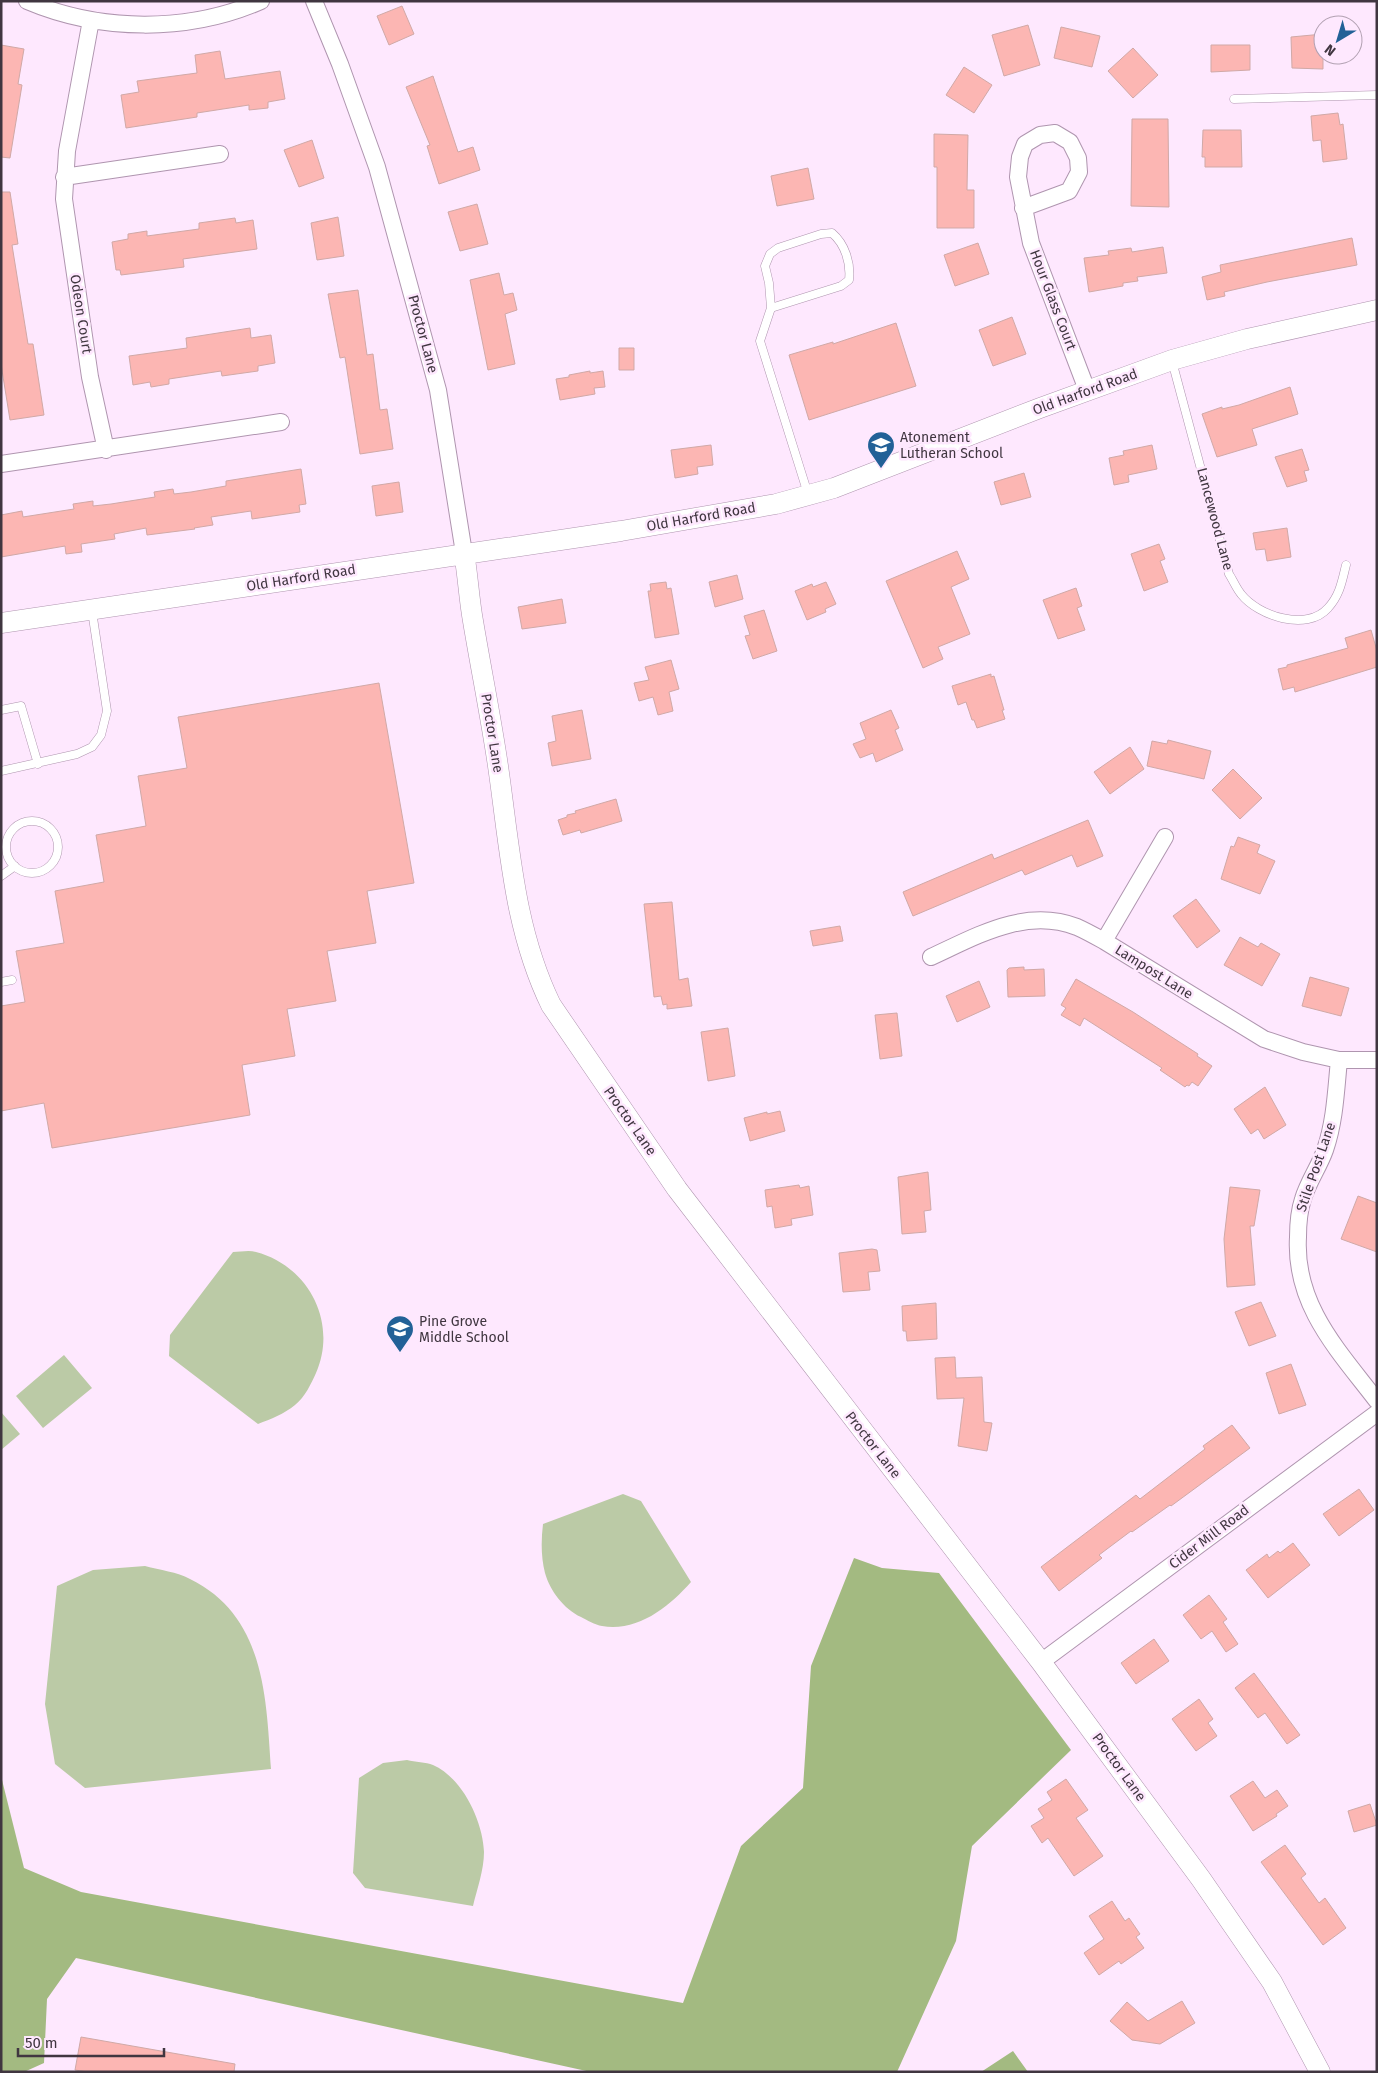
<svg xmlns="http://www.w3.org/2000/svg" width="1378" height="2073" font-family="'Fira Sans',sans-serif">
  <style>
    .green { fill: #bbcaa6 }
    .forest { fill: #a3ba81 }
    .building { fill: #fcb6b3; stroke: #d0a9a7 }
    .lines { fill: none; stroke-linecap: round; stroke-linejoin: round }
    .service-casing { stroke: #af95af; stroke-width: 9 }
    .minor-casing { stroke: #af95af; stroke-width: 18 }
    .tertiary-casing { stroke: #af95af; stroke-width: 21 }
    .service { stroke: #fff; stroke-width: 8 }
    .minor { stroke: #fff; stroke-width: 16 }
    .tertiary { stroke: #fff; stroke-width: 20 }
    .labels { text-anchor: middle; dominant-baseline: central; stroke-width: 5; stroke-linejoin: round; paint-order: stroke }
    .street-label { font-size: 14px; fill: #403640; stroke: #fee8fe }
    .poi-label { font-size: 14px; fill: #403640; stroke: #fee8fe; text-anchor: start }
  </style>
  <rect width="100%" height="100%" fill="#fee8fe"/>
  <path class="green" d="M 233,1252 C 240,1252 249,1250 256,1252 C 309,1266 338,1323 316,1373 C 311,1384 305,1397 295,1405 C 284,1414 271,1419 258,1424 L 169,1356 L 170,1335 Z
    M 64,1355 L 92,1388 L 43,1428 L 16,1396 Z
    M 1,1412 L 20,1434 L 1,1450 Z
    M 623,1494 L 641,1501 L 691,1582 C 669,1607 638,1632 602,1626 C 595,1625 587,1620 581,1617 C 564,1609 550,1591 545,1573 C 541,1557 541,1541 543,1524 Z
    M 145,1566 C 160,1570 177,1572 190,1579 C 265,1616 266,1696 271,1769 L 85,1788 L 55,1764 L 45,1704 L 57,1586 L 93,1570 Z
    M 407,1760 C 415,1762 426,1762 433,1765 C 463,1778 483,1822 484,1852 C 484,1870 477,1889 473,1906 L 365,1888 L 353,1873 L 359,1778 L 383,1763 Z"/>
  <path class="forest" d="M 854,1558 L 882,1568 L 939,1573 L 1071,1750 L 972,1846 L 956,1941 L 897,2072 L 591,2072 L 76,1958 L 47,1999 L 44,2063 L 24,2072 L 1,2072 L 1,1776 L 24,1868 L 81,1892 L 683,2003 L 741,1846 L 803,1788 L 811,1666 Z
    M 1013,2051 L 1028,2072 L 981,2072 Z"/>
  <path class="building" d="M 402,6 L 414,34 L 389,45 L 377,16 Z
    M 1028,25 L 1040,65 L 1004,76 L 992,35 Z
    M 1061,27 L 1100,36 L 1092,67 L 1054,58 Z
    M 1323,34 L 1323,69 L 1292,68 L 1291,37 Z
    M 1,45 L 24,49 L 18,84 L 22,85 L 10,158 L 1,157 Z
    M 1211,45 L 1250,45 L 1250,70 L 1211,72 Z
    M 1133,48 L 1158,75 L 1133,98 L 1108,71 Z
    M 220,51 L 225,79 L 280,71 L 285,99 L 268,102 L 268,108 L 249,110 L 249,105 L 197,113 L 197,117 L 126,128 L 121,95 L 139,92 L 137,81 L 197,73 L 195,55 Z
    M 964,67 L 992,85 L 974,113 L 946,95 Z
    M 433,76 L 458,152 L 473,147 L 480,170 L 439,184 L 427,146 L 430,145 L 406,87 Z
    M 1338,113 L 1340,125 L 1343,124 L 1347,159 L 1323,162 L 1321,140 L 1313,141 L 1311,116 Z
    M 1132,119 L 1168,119 L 1169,207 L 1131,206 Z
    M 1203,130 L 1241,130 L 1242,167 L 1205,167 L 1205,157 L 1202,157 Z
    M 934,134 L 968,135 L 967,190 L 974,190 L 974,228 L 937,228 L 937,167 L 934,167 Z
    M 312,140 L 324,178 L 299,187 L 284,150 Z
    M 808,168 L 814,199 L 777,206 L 771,176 Z
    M 1,192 L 10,192 L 18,244 L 12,245 L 28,344 L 33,344 L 44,415 L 10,420 L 1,364 Z
    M 477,204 L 488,244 L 460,251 L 448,212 Z
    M 338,217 L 344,256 L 317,260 L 311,223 Z
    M 235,218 L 236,223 L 253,220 L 257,249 L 183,259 L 184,267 L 121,275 L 120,270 L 116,270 L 112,242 L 128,239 L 128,234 L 147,231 L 147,236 L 199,229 L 199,223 Z
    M 1352,238 L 1357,265 L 1267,282 L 1224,292 L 1225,296 L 1207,300 L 1202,277 L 1221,272 L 1220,265 Z
    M 978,243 L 989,274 L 955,286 L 944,255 Z
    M 1163,247 L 1167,273 L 1137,277 L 1138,281 L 1123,283 L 1123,286 L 1089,292 L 1084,258 L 1109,255 L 1108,251 L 1131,248 L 1132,252 Z
    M 499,273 L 504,295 L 513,293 L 517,310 L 505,314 L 515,364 L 488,370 L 470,280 Z
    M 358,290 L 367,355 L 373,354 L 380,410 L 387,409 L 393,449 L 360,454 L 345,357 L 340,358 L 328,294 Z
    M 1012,317 L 1026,354 L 993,366 L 979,330 Z
    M 896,323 L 916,386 L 809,420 L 789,355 L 833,342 L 833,344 Z
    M 250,328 L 251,338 L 271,335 L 275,363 L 258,366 L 258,371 L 222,376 L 221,371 L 169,379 L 169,384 L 151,387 L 150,382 L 133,385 L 129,356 L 187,348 L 186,338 Z
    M 619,348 L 634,348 L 634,370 L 619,370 Z
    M 590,371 L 590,373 L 603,371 L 605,387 L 594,388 L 595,394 L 560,400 L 556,379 L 569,377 L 569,375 Z
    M 1290,387 L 1298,414 L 1252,429 L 1257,445 L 1217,457 L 1202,414 L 1222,407 L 1222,409 L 1239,405 Z
    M 711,445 L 713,465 L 697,467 L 698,474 L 675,478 L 671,450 Z
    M 1152,445 L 1157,469 L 1128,475 L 1129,482 L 1114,485 L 1109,458 L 1124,455 L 1123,451 Z
    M 1302,449 L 1309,470 L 1304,471 L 1307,481 L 1287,487 L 1275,457 Z
    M 301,469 L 306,504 L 299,505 L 300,512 L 252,519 L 251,511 L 211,517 L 213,525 L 194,528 L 195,529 L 147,535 L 146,528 L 114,534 L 115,539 L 81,544 L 82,552 L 66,554 L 65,546 L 1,557 L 1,515 L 22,511 L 23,517 L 74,509 L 73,504 L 93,501 L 93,506 L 111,504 L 155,497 L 154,492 L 173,489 L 174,494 L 191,492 L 226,486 L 226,481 Z
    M 1024,473 L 1031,497 L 1001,505 L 994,482 Z
    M 399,482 L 403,512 L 376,516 L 372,486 Z
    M 1287,528 L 1291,557 L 1267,561 L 1265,549 L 1256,550 L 1253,533 Z
    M 1159,544 L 1165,559 L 1160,561 L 1168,582 L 1144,591 L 1131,554 Z
    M 957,551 L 969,579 L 951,587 L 970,634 L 938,647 L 943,659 L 923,668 L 886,581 Z
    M 737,575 L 743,599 L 715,607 L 709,582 Z
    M 666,582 L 667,589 L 671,588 L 679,634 L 655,638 L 648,591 L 651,591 L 650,584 Z
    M 826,582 L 836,604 L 825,609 L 826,612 L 807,620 L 795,591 L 812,584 L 813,587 Z
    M 1076,588 L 1082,606 L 1077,608 L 1085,630 L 1058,639 L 1043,600 Z
    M 562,599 L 566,623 L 522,629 L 518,607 Z
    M 764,610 L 777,651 L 753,659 L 745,636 L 750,635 L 744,616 Z
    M 1371,630 L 1377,651 L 1377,667 L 1295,692 L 1294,687 L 1283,690 L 1278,669 L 1287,667 L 1287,665 L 1348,648 L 1345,638 Z
    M 671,660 L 679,689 L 669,692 L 673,711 L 658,715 L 653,697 L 639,701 L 634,683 L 649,680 L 645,667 Z
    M 991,674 L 991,677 L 994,676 L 1004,710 L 1002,710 L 1005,719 L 977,728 L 974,720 L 972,720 L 966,702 L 958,705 L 952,686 Z
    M 379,683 L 414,883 L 367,891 L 376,943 L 327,951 L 336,1001 L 287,1009 L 295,1056 L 242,1065 L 250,1115 L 52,1148 L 44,1103 L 1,1111 L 1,1006 L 25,1002 L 16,951 L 64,943 L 55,891 L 104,882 L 96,835 L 146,826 L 138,776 L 187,768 L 178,717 Z
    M 582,710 L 591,759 L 552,766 L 548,743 L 556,741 L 552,716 Z
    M 891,710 L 899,728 L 895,730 L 903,750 L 876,762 L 873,753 L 860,758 L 853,744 L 866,739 L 860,723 Z
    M 1168,740 L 1211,751 L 1204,779 L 1147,766 L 1152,741 L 1167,744 Z
    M 1130,747 L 1144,769 L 1110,794 L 1094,772 Z
    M 1233,769 L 1262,798 L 1240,819 L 1212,790 Z
    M 616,799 L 622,821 L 581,833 L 580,830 L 563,835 L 558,820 L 567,817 L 567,815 L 576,813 L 575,811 Z
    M 1088,820 L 1103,856 L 1077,867 L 1072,855 L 1025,875 L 1022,870 L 913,916 L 903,892 L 992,854 L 994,859 Z
    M 1238,837 L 1260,845 L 1257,853 L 1275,861 L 1260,894 L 1221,879 L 1231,846 L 1234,847 Z
    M 1196,899 L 1220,931 L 1197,948 L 1173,916 Z
    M 672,902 L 679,980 L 688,978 L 692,1006 L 667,1009 L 667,1004 L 663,1005 L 661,996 L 654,997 L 644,904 Z
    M 840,926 L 843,941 L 813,946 L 810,931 Z
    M 1240,937 L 1258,947 L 1261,943 L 1280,954 L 1262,986 L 1224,965 Z
    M 1024,967 L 1024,970 L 1044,969 L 1045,996 L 1008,997 L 1007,970 L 1009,968 Z
    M 1310,977 L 1349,988 L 1341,1016 L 1302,1006 Z
    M 1076,979 L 1133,1012 L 1198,1054 L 1197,1056 L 1212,1066 L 1198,1086 L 1192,1082 L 1189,1086 L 1187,1085 L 1185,1087 L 1160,1070 L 1162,1068 L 1084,1018 L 1080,1026 L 1061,1015 L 1066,1008 L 1061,1005 Z
    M 979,981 L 990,1007 L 957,1022 L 946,996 Z
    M 897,1013 L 902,1056 L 880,1059 L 875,1015 Z
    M 728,1028 L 735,1076 L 708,1081 L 701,1032 Z
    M 1265,1087 L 1286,1125 L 1264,1139 L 1258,1129 L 1251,1134 L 1234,1109 Z
    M 780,1111 L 785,1131 L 750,1141 L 744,1118 L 767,1112 L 767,1114 Z
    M 928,1172 L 931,1210 L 924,1211 L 926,1232 L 902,1234 L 898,1177 Z
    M 799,1185 L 800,1188 L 809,1186 L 813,1215 L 791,1219 L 792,1225 L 775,1228 L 772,1206 L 767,1207 L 765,1190 Z
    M 1230,1187 L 1260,1190 L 1254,1226 L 1250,1226 L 1255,1285 L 1227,1287 L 1224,1239 Z
    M 1358,1196 L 1377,1203 L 1377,1252 L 1341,1239 Z
    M 872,1249 L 877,1250 L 880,1271 L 868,1272 L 870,1290 L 843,1292 L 839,1253 Z
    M 1261,1302 L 1276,1336 L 1249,1346 L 1235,1312 Z
    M 936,1303 L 937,1339 L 907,1341 L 906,1331 L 903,1331 L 902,1306 Z
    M 955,1357 L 956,1378 L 982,1377 L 984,1422 L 992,1423 L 987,1451 L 958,1446 L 964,1398 L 937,1399 L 935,1358 Z
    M 1291,1364 L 1306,1405 L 1279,1414 L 1266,1373 Z
    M 1232,1425 L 1250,1448 L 1171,1506 L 1170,1505 L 1132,1532 L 1131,1531 L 1099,1555 L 1102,1558 L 1059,1591 L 1041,1567 L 1136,1495 L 1140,1499 L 1205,1449 L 1203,1446 Z
    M 1359,1489 L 1374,1510 L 1339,1536 L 1323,1514 Z
    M 1293,1543 L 1310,1565 L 1268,1598 L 1246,1570 L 1267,1554 L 1269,1558 L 1278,1551 L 1280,1553 Z
    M 1209,1595 L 1227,1619 L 1223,1622 L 1238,1644 L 1226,1652 L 1212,1631 L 1201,1639 L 1183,1615 Z
    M 1154,1639 L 1169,1661 L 1136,1684 L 1121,1663 Z
    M 1254,1673 L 1300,1735 L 1287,1744 L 1265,1713 L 1258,1718 L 1235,1688 Z
    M 1199,1699 L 1213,1719 L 1208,1723 L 1217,1736 L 1196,1751 L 1172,1719 Z
    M 1066,1779 L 1088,1810 L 1076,1818 L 1103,1856 L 1074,1876 L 1048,1838 L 1042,1843 L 1031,1826 L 1044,1818 L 1038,1809 L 1052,1800 L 1047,1792 Z
    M 1253,1781 L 1265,1798 L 1277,1790 L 1288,1806 L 1276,1814 L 1277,1816 L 1253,1831 L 1230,1796 Z
    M 1370,1804 L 1377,1825 L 1354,1832 L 1348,1811 Z
    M 1285,1845 L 1306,1874 L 1301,1878 L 1319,1903 L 1325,1898 L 1346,1928 L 1323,1945 L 1261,1862 Z
    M 1112,1901 L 1125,1921 L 1129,1918 L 1140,1934 L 1136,1937 L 1144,1948 L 1121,1964 L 1119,1961 L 1099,1975 L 1084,1953 L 1104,1939 L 1089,1916 Z
    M 1182,2001 L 1195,2023 L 1160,2044 L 1132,2040 L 1110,2021 L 1127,2002 L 1148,2021 Z
    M 81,2037 L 235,2064 L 234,2072 L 88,2072 L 75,2070 Z"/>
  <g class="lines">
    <g class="service-casing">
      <path id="service" d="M 1234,99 L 1377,95
        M 771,308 L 841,286 L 849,280 C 851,263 845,244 832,233 L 821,234 L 778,248 L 770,254 L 765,266 L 769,283 L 771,308 L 760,341 L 808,494
        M 1172,361 L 1229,574 C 1233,580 1236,588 1241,594 C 1258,616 1307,632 1328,608 C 1340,595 1342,581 1346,565
        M 1,710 L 21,706 L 38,764
        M 1,771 L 77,754 L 92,747 L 101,735 L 107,711 L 92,611
        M6 847a26 26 0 1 1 52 0a26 26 0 1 1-52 0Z
        M 1,876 L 15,866
        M 1,982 L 12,980"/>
    </g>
    <g class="minor-casing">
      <path id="minor" d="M 27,1 C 100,32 188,33 261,1
        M 314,1 L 340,64 L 377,167 L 438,390 L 464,553
        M 91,20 L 67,151 L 64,199 L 90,377 L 106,450
        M 64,177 L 220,154
        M 1023,208 L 1069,191 L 1079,172 L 1078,158 L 1070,142 L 1055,133 L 1040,135 L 1025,144 L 1020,157 L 1018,177 L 1031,243 L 1087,390
        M 1,464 L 281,422
        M 1104,941 L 1165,837
        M 931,957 C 977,936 1025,907 1077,927 C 1086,931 1095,936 1104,941 L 1264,1039 L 1303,1052 L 1339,1060 L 1377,1060
        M 1339,1060 C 1336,1090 1335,1121 1325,1150 C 1319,1167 1308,1182 1303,1199 C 1299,1211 1298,1224 1298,1237 C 1294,1305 1338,1350 1377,1401
        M 1041,1662 L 1377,1413"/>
    </g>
    <g class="tertiary-casing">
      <path id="tertiary" d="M 464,553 C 468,576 469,599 473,621 C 481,669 491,718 498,766 C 510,849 514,929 551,1005 L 677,1189 L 1041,1662 L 1201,1879 L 1272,1982 L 1320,2072
        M 1,623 L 621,531 L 776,504 L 834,488 L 1040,408 L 1172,360 L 1247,339 L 1377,310"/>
    </g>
    <use href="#service" class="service"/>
    <use href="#minor" class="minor"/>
    <use href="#tertiary" class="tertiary"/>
  </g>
  <defs>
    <g id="school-pin" transform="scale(1.4375)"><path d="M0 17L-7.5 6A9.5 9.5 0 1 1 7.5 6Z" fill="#226197" stroke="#fee8fe"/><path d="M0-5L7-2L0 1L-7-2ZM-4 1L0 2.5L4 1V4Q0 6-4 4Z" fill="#fff"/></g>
  </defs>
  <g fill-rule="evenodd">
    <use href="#school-pin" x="881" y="445"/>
    <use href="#school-pin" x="400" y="1329"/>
  </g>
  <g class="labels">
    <g class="street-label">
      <text transform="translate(1053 300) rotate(69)">Hour Glass Court</text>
      <text transform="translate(81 314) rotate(81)">Odeon Court</text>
      <text transform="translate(423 334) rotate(75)">Proctor Lane</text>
      <text transform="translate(1085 392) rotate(-20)">Old Harford Road</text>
      <text transform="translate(701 517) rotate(-10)">Old Harford Road</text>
      <text transform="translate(1215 519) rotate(75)">Lancewood Lane</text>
      <text transform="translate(301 578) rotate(-9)">Old Harford Road</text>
      <text transform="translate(492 733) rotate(81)">Proctor Lane</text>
      <text transform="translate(1154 972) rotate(32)">Lampost Lane</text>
      <text transform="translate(630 1121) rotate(55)">Proctor Lane</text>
      <text transform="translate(1316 1167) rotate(-71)">Stile Post Lane</text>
      <text transform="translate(873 1445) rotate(52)">Proctor Lane</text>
      <text transform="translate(1209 1537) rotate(-37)">Cider Mill Road</text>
      <text transform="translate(1119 1767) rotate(54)">Proctor Lane</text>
    </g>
    <g class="poi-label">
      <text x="900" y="437">Atonement<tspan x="900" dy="16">Lutheran School</tspan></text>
      <text x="419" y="1321">Pine Grove<tspan x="419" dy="16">Middle School</tspan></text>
    </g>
  </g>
  <rect width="1378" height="2073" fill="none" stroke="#403640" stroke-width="5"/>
  <g transform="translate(1338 40) rotate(218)"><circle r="24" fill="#fee8fe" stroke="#b2a1b2"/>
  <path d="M0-4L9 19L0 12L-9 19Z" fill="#226197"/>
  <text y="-8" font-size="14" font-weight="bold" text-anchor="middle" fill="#403640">N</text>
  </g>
  <path d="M18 2048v8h146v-8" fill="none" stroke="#403640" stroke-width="2.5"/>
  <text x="25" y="2048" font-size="15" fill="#403640" stroke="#fee8fe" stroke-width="4" paint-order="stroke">50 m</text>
</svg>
